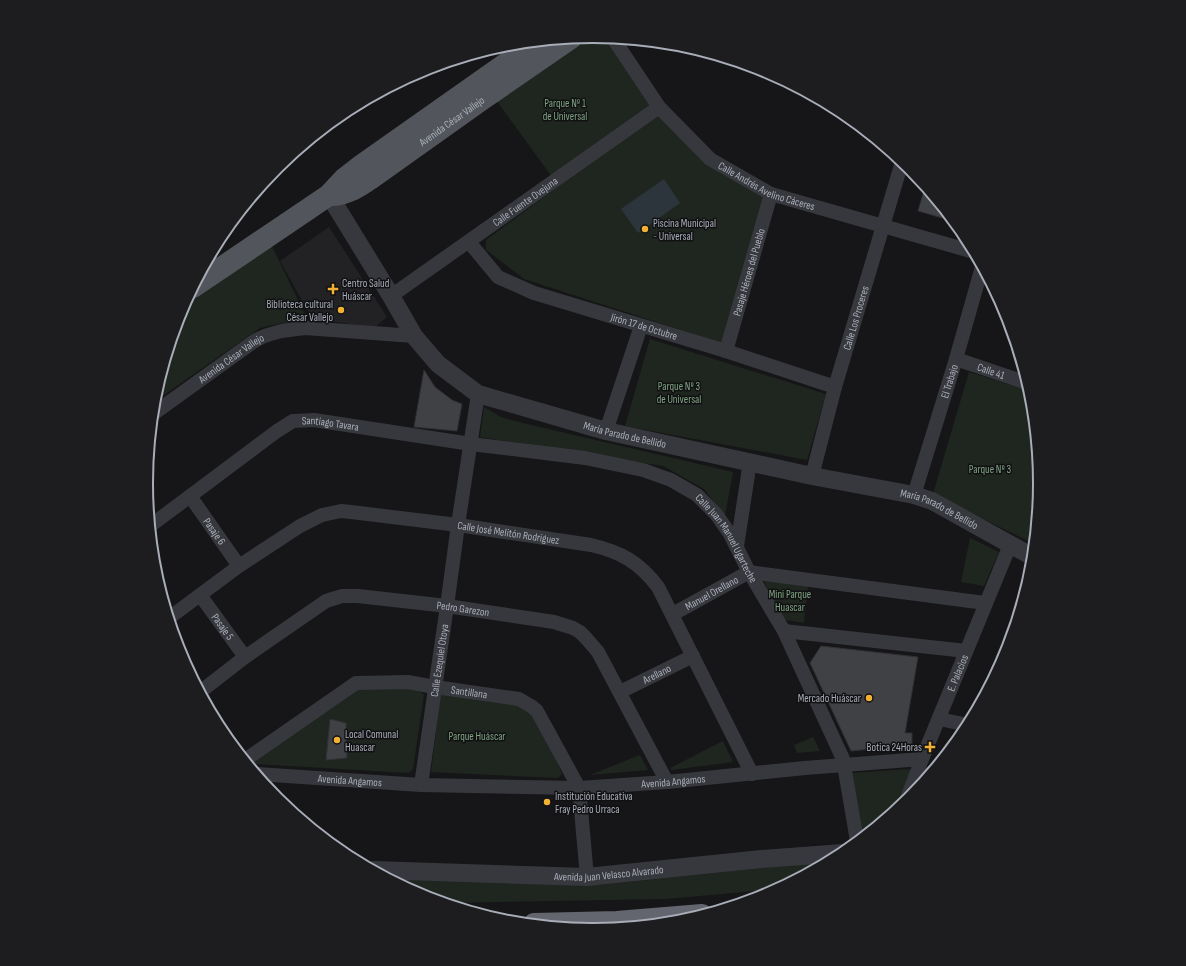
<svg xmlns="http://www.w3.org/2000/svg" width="1186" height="966" font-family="'Sofia Sans Condensed',sans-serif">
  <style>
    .built { fill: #222225 }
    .green { fill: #1e261f }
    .water { fill: #2c353c }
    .building { fill: #404145; stroke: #303034 }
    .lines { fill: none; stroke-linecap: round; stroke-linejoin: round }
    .minor { stroke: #37383d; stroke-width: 14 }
    .tertiary { stroke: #37383d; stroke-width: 18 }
    .primary { stroke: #53555c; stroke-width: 22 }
    .motorway { stroke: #63666e; stroke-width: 22 }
    .poi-dot { fill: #f2b134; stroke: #111113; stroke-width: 1.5 }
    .labels { text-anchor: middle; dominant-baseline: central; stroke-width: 3; stroke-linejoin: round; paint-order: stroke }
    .park-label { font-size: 11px; fill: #7fa381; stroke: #111113 }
    .street-label { font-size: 11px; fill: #a8adb8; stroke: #111113 }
    .poi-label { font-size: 11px; fill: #a8adb8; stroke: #111113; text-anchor: start }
    .rim { fill: none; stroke: #a8adb8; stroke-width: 2 }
  </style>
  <rect width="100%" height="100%" fill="#161618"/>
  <path class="built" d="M 329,227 L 387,317 L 374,328 L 312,318 L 280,261 Z"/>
  <path class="green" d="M 593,36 L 605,37 L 649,100 L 649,106 L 552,177 L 496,100 L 588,37 Z
    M 658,113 L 766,199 L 724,344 L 524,279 L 486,250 L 486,240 Z
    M 271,244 L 308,321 L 278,324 L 260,328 L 154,402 L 155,396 L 180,312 L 186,301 Z
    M 650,339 L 826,394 L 807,460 L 625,426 Z
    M 969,372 L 1030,391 L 1040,483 L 1034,544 L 933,494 Z
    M 484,407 L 501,417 L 527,424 L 733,472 L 725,516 L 704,489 L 663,466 L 480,437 Z
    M 970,538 L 999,552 L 984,586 L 961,582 Z
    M 764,581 L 808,585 L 804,623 L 781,619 Z
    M 365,685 L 419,690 L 424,695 L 413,769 L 409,773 L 255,764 L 252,761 L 354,689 Z
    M 441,692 L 518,704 C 542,718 551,750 562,774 L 558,778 L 431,772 Z
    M 813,737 L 820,751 L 797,753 L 794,745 Z
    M 723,741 L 733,762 L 672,770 L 670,768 Z
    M 640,755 L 648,770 L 590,775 Z
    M 910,769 L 912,772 L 898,808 L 861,839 L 851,773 Z
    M 829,861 L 777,889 L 666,899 L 445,903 L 422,896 L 390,879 L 599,885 Z"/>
  <path class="water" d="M 664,179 L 680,203 L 638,233 L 621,209 Z"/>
  <path class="building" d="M 925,187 L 953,221 L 918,211 Z
    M 424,370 L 435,387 L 452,400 L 462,404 L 457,431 L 414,427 Z
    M 821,646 L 918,657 L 905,733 L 912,733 L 912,745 L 851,751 L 810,663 Z
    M 330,719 L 346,723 L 347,758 L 326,760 Z"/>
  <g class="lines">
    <g class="minor">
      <path id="s1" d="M 613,38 L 659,107 L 710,159 L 771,194 L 974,252"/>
      <path d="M 505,45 L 513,59"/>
      <path id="s2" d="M 469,242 L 498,277 L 534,293 L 726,351 L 835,387"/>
      <path id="s3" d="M 391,296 L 659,107"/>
      <path id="s4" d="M 726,351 L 771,194"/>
      <path id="s5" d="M 956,359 L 1027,383"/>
      <path id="s6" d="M 153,414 L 253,342 C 269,332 286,330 305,328 L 414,336"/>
      <path d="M 606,431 L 641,326"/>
      <path id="s7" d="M 812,476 L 835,387 L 902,162"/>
      <path id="s8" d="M 914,495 L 956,359 L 982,267"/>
      <path id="s9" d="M 190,496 L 239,566"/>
      <path id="s10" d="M 150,526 L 277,431 L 293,421 L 314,420 L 471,444 L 585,458 L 643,470 L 671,480 L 697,495 L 716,514 L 730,534 L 749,572 L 784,631 L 843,759 L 857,841"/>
      <path d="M 737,546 L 750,462"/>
      <path id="s11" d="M 200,595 L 245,657"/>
      <path id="s12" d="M 673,614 L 749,572 L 985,603"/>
      <path id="s13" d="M 169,618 L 239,566 L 300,526 L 322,515 L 341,511 L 351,512 L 458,525 L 591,545 C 621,552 639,562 658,587 L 752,774"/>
      <path d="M 784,631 L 966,651"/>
      <path id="s14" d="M 200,692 L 245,657 L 326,601 L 342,596 L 358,596 L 447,606 L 554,622 L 573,628 L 580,632 L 586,638 L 598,652 L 667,782"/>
      <path id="s15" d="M 620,692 L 693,656"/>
      <path d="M 939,719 L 968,725"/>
      <path id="s16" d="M 245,760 L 356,683 L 408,682 L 435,687 L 519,699 L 531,706 L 537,711 L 579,788 L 587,877"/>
      <path id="s17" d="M 257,774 L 421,785 L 579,788 L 667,782 L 805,768 L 922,759"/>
      <path id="s18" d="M 421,785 L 447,606 L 458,525 L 478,394"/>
      <path id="s19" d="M 906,801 L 922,759 L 1010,545"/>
    </g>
    <g class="tertiary">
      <path id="s20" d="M 329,195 L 391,296 L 414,336 L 438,364 L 478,394 L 606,431 L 812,476 L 914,495 L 932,501 L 1033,557"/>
      <path id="s21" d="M 374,870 L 587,877 L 762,859 L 843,853"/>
    </g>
    <g class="primary">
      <path id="s22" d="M 334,195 C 348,194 359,186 370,179 L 481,100 L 571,38"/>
      <path d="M 193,287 L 329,195 L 344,179 L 362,165 L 538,41"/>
    </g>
    <path class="motorway" d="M 534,924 L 617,922 L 702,915"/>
  </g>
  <g class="poi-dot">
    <circle cx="645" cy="229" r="4"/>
    <path d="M331 283h4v4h4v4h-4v4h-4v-4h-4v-4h4z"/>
    <circle cx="341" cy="310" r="4"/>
    <circle cx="869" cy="698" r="4"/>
    <circle cx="337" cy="740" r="4"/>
    <path d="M928 741h4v4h4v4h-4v4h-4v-4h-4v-4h4z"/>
    <circle cx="547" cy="802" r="4"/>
  </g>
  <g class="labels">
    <g class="park-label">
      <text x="565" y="103">Parque Nº 1<tspan x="565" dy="13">de Universal</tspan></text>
      <text x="679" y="386">Parque Nº 3<tspan x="679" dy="13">de Universal</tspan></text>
      <text x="990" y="469">Parque Nº 3</text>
      <text x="790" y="594">Mini Parque<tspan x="790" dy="13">Huascar</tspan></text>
      <text x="477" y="736">Parque Huáscar</text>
    </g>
    <g class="street-label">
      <text stroke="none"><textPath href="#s22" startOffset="140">Avenida César Vallejo</textPath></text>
      <text stroke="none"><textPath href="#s1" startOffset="219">Calle Andrés Avelino Cáceres</textPath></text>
      <text stroke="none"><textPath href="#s3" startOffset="164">Calle Fuente Ovejuna</textPath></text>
      <text stroke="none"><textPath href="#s4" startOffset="82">Pasaje Héroes del Pueblo</textPath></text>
      <text stroke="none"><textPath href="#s7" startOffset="164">Calle Los Proceres</textPath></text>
      <text stroke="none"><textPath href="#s2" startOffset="200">Jirón 17 de Octubre</textPath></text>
      <text stroke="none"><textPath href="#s6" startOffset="96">Avenida César Vallejo</textPath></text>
      <text stroke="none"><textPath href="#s5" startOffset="37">Calle 41</textPath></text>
      <text stroke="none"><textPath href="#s8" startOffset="119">El Trabajo</textPath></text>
      <text stroke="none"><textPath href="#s10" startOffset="215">Santiago Tavara</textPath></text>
      <text stroke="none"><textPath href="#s20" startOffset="404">María Parado de Bellido</textPath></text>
      <text stroke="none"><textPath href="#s20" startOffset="728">María Parado de Bellido</textPath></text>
      <text stroke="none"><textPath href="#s9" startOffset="43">Pasaje 6</textPath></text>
      <text stroke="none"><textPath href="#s13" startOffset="373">Calle José Melitón Rodríguez</textPath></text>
      <text stroke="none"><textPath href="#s10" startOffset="644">Calle Juan Manuel Ugarteche</textPath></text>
      <text stroke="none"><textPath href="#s12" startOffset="44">Manuel Orellano</textPath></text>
      <text stroke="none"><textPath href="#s14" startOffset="294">Pedro Garezon</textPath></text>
      <text stroke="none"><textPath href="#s11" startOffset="39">Pasaje 5</textPath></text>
      <text stroke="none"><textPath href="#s18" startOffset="126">Calle Ezequiel Otoya</textPath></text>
      <text stroke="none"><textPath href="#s19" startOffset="138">E. Palacios</textPath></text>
      <text stroke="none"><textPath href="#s15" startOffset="41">Arellano</textPath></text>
      <text stroke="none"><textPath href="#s16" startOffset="249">Santillana</textPath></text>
      <text stroke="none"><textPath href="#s17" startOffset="93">Avenida Angamos</textPath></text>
      <text stroke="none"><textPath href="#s17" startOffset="417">Avenida Angamos</textPath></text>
      <text stroke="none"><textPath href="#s21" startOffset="235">Avenida Juan Velasco Alvarado</textPath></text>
    </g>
    <g class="poi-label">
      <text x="653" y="223">Piscina Municipal<tspan x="653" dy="13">- Universal</tspan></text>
      <text x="342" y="283">Centro Salud<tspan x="342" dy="13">Huáscar</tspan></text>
      <text x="333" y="304" text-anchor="end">Biblioteca cultural<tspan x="333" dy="13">César Vallejo</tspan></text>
      <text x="861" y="698" text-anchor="end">Mercado Huáscar</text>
      <text x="345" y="734">Local Comunal<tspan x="345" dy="13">Huascar</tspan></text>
      <text x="922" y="747" text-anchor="end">Botica 24Horas</text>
      <text x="555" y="796">Institución Educativa<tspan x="555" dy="13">Fray Pedro Urraca</tspan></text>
    </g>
  </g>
  <path d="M0 0H1186V966H0ZM153 483a440 440 0 1 1 880 0a440 440 0 1 1-880 0Z" fill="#1d1d20" fill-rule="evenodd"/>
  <path class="rim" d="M153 483a440 440 0 1 1 880 0a440 440 0 1 1-880 0Z"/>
</svg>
